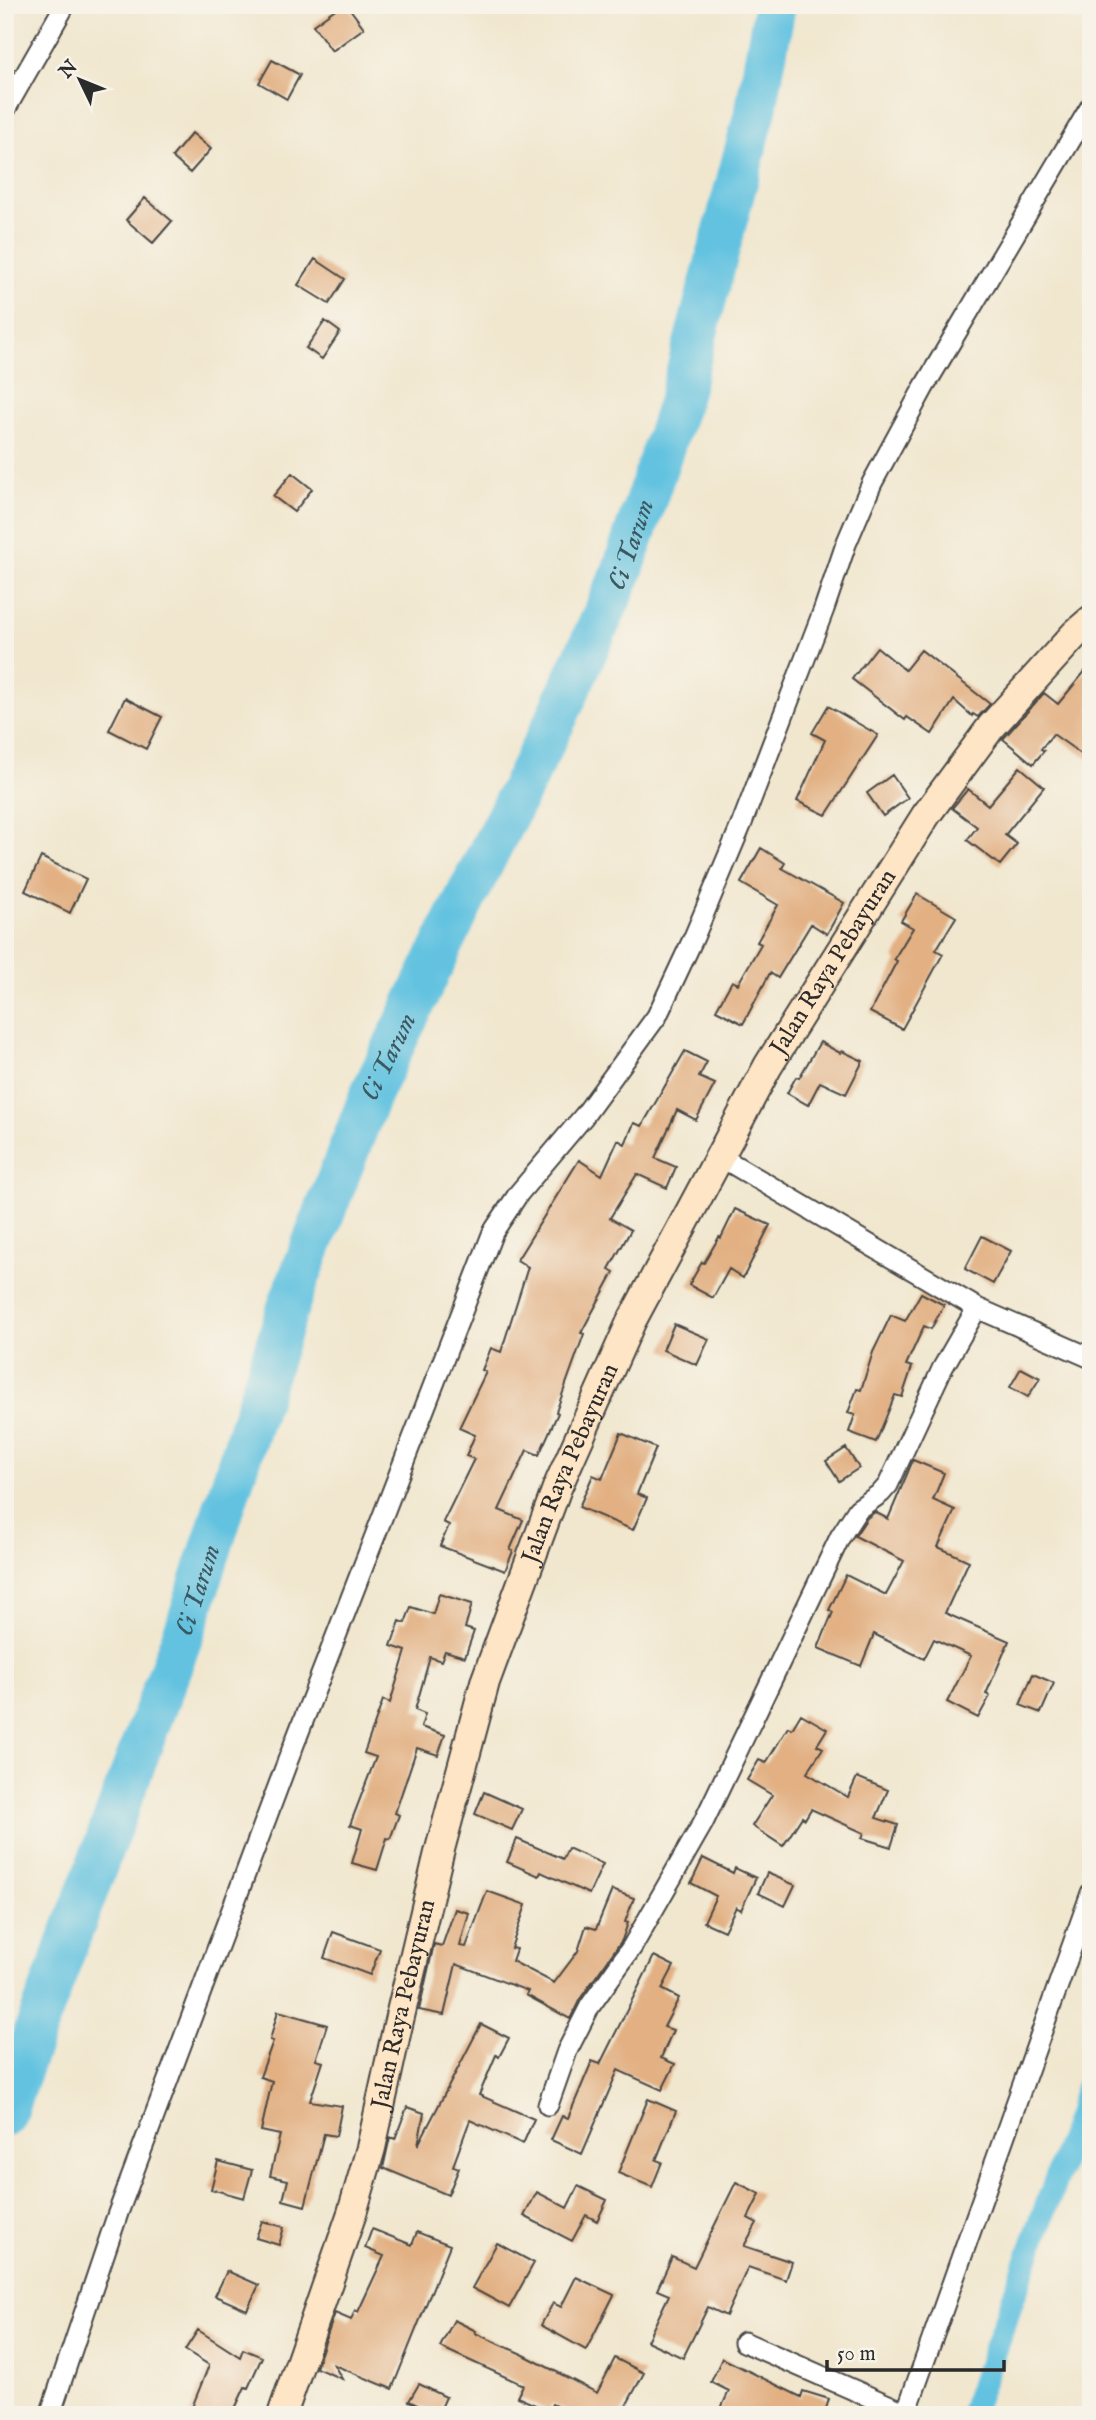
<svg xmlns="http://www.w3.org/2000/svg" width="1096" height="2420" font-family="'IM FELL English',serif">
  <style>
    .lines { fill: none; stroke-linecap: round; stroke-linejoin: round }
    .canal { stroke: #62c2e0; stroke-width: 24 }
    .river { stroke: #62c2e0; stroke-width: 42 }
    .building { fill: #e2b083 }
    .street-casing { stroke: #494744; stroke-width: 23 }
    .secondary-casing { stroke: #494744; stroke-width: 32 }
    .street { stroke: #fff; stroke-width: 19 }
    .secondary { stroke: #fde5c5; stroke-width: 28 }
    .labels { text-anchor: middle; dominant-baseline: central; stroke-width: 5; stroke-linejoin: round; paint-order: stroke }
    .street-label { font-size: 24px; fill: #2b2b2b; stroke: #f7f3e8 }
    .water-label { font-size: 26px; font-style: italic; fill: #3c5861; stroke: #f7f3e8 }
  </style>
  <rect width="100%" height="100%" fill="#f7f3e8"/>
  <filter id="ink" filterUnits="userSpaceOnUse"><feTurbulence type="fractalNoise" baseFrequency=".0143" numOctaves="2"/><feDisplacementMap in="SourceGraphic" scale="14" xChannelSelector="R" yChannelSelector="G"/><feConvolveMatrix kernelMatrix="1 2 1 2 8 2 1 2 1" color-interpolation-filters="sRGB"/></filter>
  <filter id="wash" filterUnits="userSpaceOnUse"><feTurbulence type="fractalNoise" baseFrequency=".00686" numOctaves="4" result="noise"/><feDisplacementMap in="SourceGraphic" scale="28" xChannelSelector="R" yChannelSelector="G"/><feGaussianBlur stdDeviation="1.57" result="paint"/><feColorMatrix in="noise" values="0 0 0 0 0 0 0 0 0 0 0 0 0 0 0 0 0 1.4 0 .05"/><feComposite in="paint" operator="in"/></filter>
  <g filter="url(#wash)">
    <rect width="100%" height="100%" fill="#f1e7cf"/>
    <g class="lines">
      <path class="canal" d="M 971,2415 L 1060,2168 L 1091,2076"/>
      <path class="river" id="s1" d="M 5,2116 L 17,2079 L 187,1624 L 290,1301 L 371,1093 L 466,897 L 557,717 L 621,575 L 679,401 L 756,109 L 775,5"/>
    </g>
    <g id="blocks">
      <path class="building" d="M 341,5 L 347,5 L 364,28 L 332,51 L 313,25 Z
        M 272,60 L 300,75 L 287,99 L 259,83 Z
        M 192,133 L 211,149 L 190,173 L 172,157 Z
        M 145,198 L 172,221 L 153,243 L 126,220 Z
        M 315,259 L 345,279 L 329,304 L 298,285 Z
        M 325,321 L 340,332 L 322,359 L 306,348 Z
        M 292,473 L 312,489 L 294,512 L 273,496 Z
        M 877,647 L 905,670 L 921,650 L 990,704 L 978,717 L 973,714 L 972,716 L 954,700 L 932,734 L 907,717 L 905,720 L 852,679 Z
        M 1091,664 L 1091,761 L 1053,734 L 1041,749 L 1044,751 L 1033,764 L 1003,739 L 1044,693 L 1058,704 Z
        M 125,698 L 162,717 L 146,749 L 109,730 Z
        M 828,706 L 878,735 L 826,815 L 797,801 L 825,740 L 812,733 Z
        M 1020,767 L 1044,787 L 1005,835 L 1017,844 L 1000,865 L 967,840 L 977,827 L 952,808 L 968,789 L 988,805 Z
        M 892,775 L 908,798 L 883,816 L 867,793 Z
        M 761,848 L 785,863 L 782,868 L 844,903 L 827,934 L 811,924 L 778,978 L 770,973 L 743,1024 L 716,1010 L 732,981 L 738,984 L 761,944 L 757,942 L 778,905 L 741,883 Z
        M 41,857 L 86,879 L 70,913 L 25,891 Z
        M 917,894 L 956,917 L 936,950 L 943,954 L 902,1029 L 870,1012 L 897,961 L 894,959 L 913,928 L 901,921 Z
        M 820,1042 L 840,1053 L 842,1051 L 863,1061 L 846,1094 L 820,1082 L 808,1105 L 787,1093 L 796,1077 L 799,1078 Z
        M 685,1051 L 707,1062 L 699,1077 L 715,1084 L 696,1120 L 677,1110 L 655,1158 L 676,1167 L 667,1188 L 637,1174 L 610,1218 L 631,1230 L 609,1269 L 614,1272 L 581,1333 L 584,1334 L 556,1412 L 558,1413 L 539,1455 L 527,1450 L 499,1510 L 523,1520 L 510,1550 L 513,1551 L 505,1571 L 440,1546 L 449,1525 L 443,1522 L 474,1459 L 466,1456 L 475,1435 L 459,1428 L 486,1372 L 482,1370 L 491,1348 L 501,1352 L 528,1267 L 517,1260 L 579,1160 L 602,1175 L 618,1140 L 625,1144 L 634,1123 L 642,1126 Z
        M 735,1209 L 770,1225 L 743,1278 L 729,1269 L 713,1298 L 689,1285 L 702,1262 L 704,1263 L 719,1237 L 721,1238 Z
        M 982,1236 L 1011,1251 L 993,1284 L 965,1269 Z
        M 921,1293 L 944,1305 L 931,1329 L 924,1326 L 906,1365 L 912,1367 L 902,1397 L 895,1395 L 876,1442 L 849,1432 L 855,1415 L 848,1413 L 857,1389 L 861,1390 L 873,1352 L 891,1315 L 905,1321 Z
        M 674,1324 L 709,1339 L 697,1365 L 663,1350 Z
        M 1021,1368 L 1040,1378 L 1028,1397 L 1010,1387 Z
        M 621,1433 L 656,1448 L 637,1494 L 647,1498 L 633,1530 L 579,1507 L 593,1475 L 602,1479 Z
        M 846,1448 L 859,1468 L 839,1481 L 826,1461 Z
        M 913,1460 L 944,1473 L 933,1500 L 955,1510 L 938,1547 L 969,1561 L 945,1613 L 1009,1641 L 986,1694 L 990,1696 L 978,1718 L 947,1702 L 971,1656 L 934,1639 L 924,1659 L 874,1634 L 861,1666 L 818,1648 L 833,1612 L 829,1610 L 846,1575 L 886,1595 L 904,1561 L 855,1536 L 867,1518 L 875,1512 L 888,1519 Z
        M 439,1594 L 472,1604 L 465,1628 L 474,1631 L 465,1657 L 445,1651 L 441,1661 L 430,1657 L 415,1710 L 425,1714 L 421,1727 L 445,1735 L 438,1755 L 417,1748 L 395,1813 L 399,1815 L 390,1839 L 387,1838 L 377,1870 L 352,1863 L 362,1829 L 350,1825 L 376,1757 L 364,1753 L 383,1700 L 390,1703 L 406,1651 L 391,1646 L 400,1621 L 405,1623 L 411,1607 L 433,1614 Z
        M 1033,1674 L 1054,1683 L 1041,1713 L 1020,1705 Z
        M 801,1714 L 827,1729 L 817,1745 L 823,1748 L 807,1773 L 848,1797 L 857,1777 L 888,1790 L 876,1818 L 898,1825 L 891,1847 L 862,1838 L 864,1833 L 811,1809 L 805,1819 L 802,1817 L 783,1846 L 752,1826 L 772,1795 L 747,1780 L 759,1760 L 766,1763 L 788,1727 L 792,1729 Z
        M 484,1792 L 522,1809 L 512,1830 L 475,1814 Z
        M 517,1839 L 563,1859 L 568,1848 L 603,1864 L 589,1894 L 541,1872 L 539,1876 L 507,1862 Z
        M 703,1858 L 733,1873 L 735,1868 L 756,1878 L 741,1910 L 736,1907 L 724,1931 L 704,1922 L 716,1896 L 691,1883 Z
        M 767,1873 L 795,1885 L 785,1906 L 758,1893 Z
        M 612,1890 L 634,1898 L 625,1922 L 628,1923 L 622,1940 L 580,1999 L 570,2019 L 526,1995 L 528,1991 L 456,1964 L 444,2015 L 419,2010 L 434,1944 L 442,1946 L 455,1909 L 469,1913 L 460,1946 L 466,1947 L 487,1891 L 526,1905 L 511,1948 L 516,1949 L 512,1961 L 554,1983 L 578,1951 L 586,1926 L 596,1929 Z
        M 333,1932 L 380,1949 L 370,1975 L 324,1958 Z
        M 654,1956 L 674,1966 L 662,1989 L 679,1998 L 664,2027 L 673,2030 L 661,2058 L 675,2064 L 662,2090 L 618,2070 L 582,2154 L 551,2140 L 562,2116 L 568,2118 L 592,2061 L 600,2064 Z
        M 278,2011 L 327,2025 L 316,2060 L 323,2062 L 310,2101 L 342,2106 L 336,2136 L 324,2134 L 305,2206 L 283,2200 L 288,2180 L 270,2176 L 280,2135 L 261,2131 L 272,2081 L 260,2077 L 273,2041 L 270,2040 Z
        M 481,2024 L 509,2038 L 499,2057 L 496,2055 L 479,2095 L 534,2119 L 523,2144 L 470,2120 L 453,2166 L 459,2168 L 448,2195 L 383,2168 L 390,2137 L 395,2139 L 407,2107 L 424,2113 L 418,2145 Z
        M 648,2099 L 676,2111 L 656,2160 L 662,2162 L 652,2187 L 618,2173 Z
        M 218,2161 L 252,2170 L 244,2198 L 211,2189 Z
        M 736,2182 L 760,2194 L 748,2218 L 757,2223 L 744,2246 L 792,2262 L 786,2280 L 748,2267 L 726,2316 L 708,2307 L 683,2358 L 647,2341 L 669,2295 L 657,2290 L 672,2257 L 694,2267 Z
        M 578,2186 L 607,2200 L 597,2221 L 586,2215 L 572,2241 L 524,2216 L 537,2192 L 567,2208 Z
        M 262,2221 L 284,2227 L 279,2245 L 256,2238 Z
        M 372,2229 L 412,2245 L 417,2232 L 450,2245 L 392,2389 L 334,2365 L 342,2379 L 316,2368 L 335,2313 L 351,2320 L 355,2310 L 358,2312 L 384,2256 L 365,2248 Z
        M 497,2243 L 534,2263 L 509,2308 L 472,2288 Z
        M 227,2271 L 259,2285 L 247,2310 L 215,2296 Z
        M 576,2277 L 614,2295 L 586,2350 L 541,2325 L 553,2303 L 561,2307 Z
        M 454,2320 L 476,2331 L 475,2333 L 524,2355 L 597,2393 L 615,2358 L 644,2373 L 621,2415 L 575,2415 L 552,2404 L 549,2411 L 517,2397 L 523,2385 L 440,2347 Z
        M 198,2330 L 240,2357 L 243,2349 L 262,2357 L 248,2388 L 245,2387 L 232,2415 L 189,2415 L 209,2365 L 185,2350 Z
        M 722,2358 L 801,2397 L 803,2391 L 829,2399 L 826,2409 L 837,2415 L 718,2415 L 729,2391 L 711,2382 Z
        M 419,2384 L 446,2397 L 438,2415 L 409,2401 Z"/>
    </g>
  </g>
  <g filter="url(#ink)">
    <use href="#blocks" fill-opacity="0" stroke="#494744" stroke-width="2"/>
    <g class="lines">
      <g class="street-casing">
        <path id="street" d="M 5,110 L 65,5
          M 719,1156 L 977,1308 L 1091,1358
          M 548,2105 L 567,2051 L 590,2006 L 632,1947 L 703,1823 L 840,1537 L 858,1509 L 881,1493 L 888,1485 L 942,1369 L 977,1308
          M 744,2342 L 911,2415
          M 906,2413 L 1091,1893
          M 50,2415 L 118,2213 L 288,1760 L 493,1232 L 519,1193 L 584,1116 L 657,1016 L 694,937 L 742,823 L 824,609 L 846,544 L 872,483 L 924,387 L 1091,106"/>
      </g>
      <g class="secondary-casing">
        <g id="secondary">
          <path id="s2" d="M 282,2415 L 352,2213 L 371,2148 L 397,2029 L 439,1853 L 485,1682 L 557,1488 L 631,1322 L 768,1066 L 926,815 L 991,727 L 1076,633 L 1091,620"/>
        </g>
      </g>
      <use href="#street" class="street"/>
      <use href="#secondary" class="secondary"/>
    </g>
  </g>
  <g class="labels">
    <g class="street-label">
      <text stroke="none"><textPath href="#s2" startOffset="1563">Jalan Raya Pebayuran</textPath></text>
      <text stroke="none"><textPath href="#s2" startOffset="996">Jalan Raya Pebayuran</textPath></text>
      <text stroke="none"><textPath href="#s2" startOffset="429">Jalan Raya Pebayuran</textPath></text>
    </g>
    <g class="water-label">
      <text stroke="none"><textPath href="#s1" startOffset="1694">Ci Tarum</textPath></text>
      <text stroke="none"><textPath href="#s1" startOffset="1127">Ci Tarum</textPath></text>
      <text stroke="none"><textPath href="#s1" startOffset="560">Ci Tarum</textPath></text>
    </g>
  </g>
  <rect width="1096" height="2420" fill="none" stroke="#f7f3e8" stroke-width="28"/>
  <g transform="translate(80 80) rotate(313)" stroke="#f7f3e8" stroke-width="5" paint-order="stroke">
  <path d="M0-5L12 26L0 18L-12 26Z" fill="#2b2b2b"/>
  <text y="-10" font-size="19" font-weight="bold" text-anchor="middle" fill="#2b2b2b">N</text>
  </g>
  <path d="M827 2360v10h177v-10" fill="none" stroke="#2b2b2b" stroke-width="3.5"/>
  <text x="837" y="2360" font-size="21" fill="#2b2b2b" stroke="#f7f3e8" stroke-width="5" paint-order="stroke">50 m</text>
</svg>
